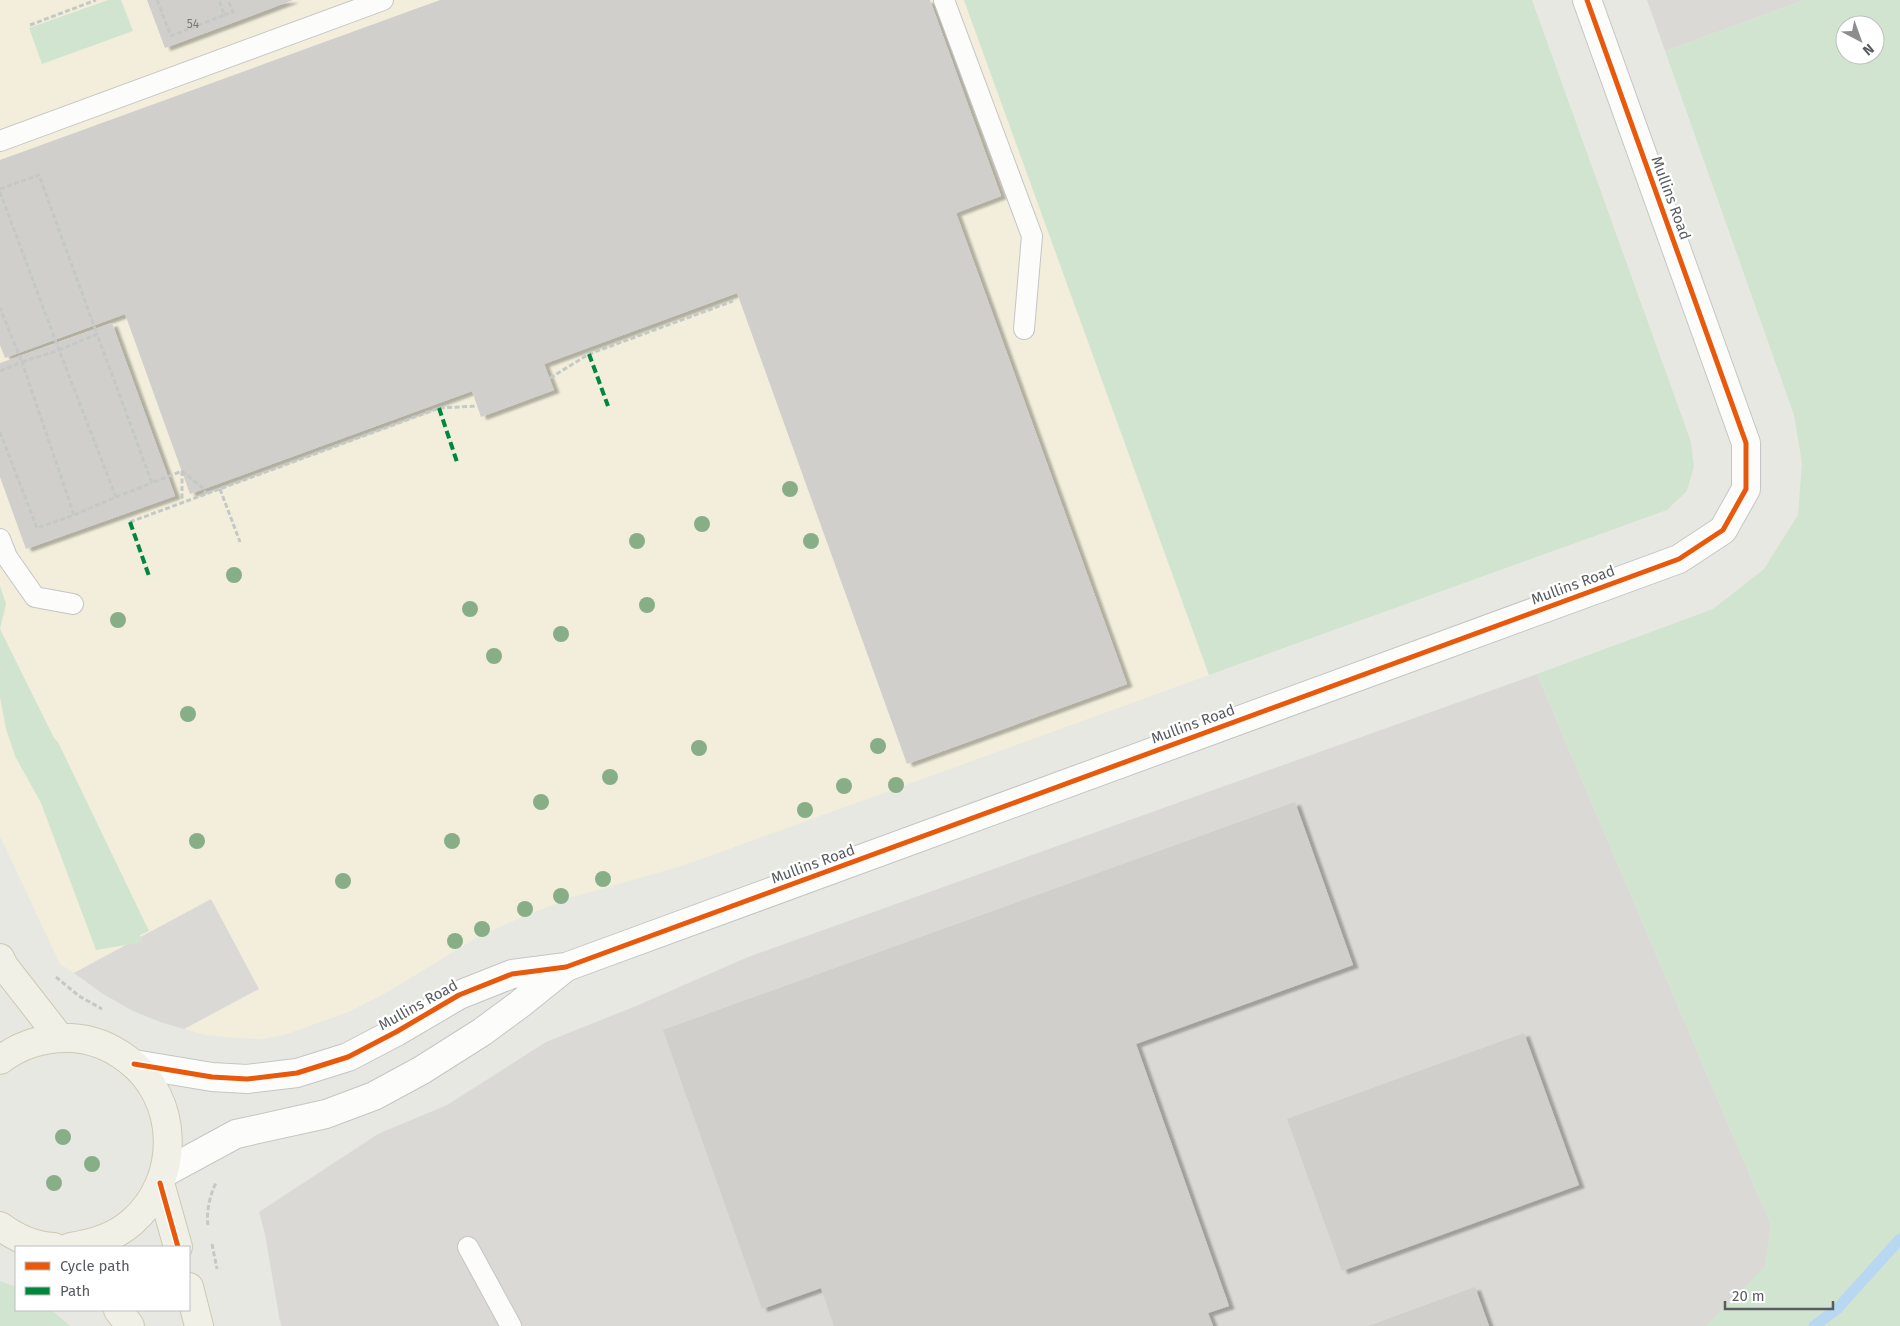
<svg xmlns="http://www.w3.org/2000/svg" width="1900" height="1326" font-family="'Fira Sans',sans-serif">
  <style>
    .commercial { fill: #f2eedb }
    .industrial { fill: #dad9d6 }
    .green { fill: #d1e4cf; fill-rule: evenodd }
    .lines { fill: none; stroke-linecap: round; stroke-linejoin: round }
    .stream { stroke: #b8d8f2; stroke-width: 11 }
    .building { fill: #d0cfcc; filter: url(#shadow) }
    .lane-casing { stroke: #c5c5c5; stroke-width: 22 }
    .street-casing { stroke: #c5c5c5; stroke-width: 30 }
    .primary-casing { stroke: #cfc8b2; stroke-width: 30 }
    .path { stroke: #c4c9c6; stroke-width: 3; stroke-dasharray: 5 2.5; stroke-linecap: butt }
    .lane { stroke: #fcfcfb; stroke-width: 20 }
    .street { stroke: #fcfcfb; stroke-width: 28 }
    .primary { stroke: #f0f0e6; stroke-width: 28 }
    .quiet { stroke: #00873e; stroke-width: 4; stroke-dasharray: 8 4; stroke-linecap: butt }
    .cycleway-casing { stroke: #fff; stroke-width: 8 }
    .cycleway { stroke: #e8590c; stroke-width: 5 }
    .tree { fill: #88ae88 }
    .labels { text-anchor: middle; dominant-baseline: central; stroke-width: 4.5; stroke-linejoin: round; paint-order: stroke }
    .number-label { font-size: 12px; fill: #787a7c }
    .street-label { font-size: 15px; fill: #595c60; stroke: #fff }
  </style>
  <defs>
    <filter id="shadow"><feDropShadow dx="5.5" dy="3" stdDeviation="1" flood-color="#0004"/></filter>
  </defs>
  <rect width="100%" height="100%" fill="#e8e8e3"/>
  <path class="commercial" d="M 0,0 L 964,0 L 1209,675 L 685,865 L 573,897 L 517,919 L 471,941 L 391,990 L 351,1011 L 284,1035 L 261,1039 L 236,1038 L 206,1035 L 184,1029 L 259,988 L 151,931 L 74,973 L 60,964 L 0,836 Z"/>
  <path class="industrial" d="M 1647,0 L 1805,0 L 1665,51 Z
    M 1537,674 L 1771,1225 L 1765,1266 L 1785,1326 L 282,1326 L 280,1322 L 265,1234 L 259,1212 L 378,1134 L 447,1105 L 546,1042 L 636,1006 L 748,957 Z
    M 211,899 L 259,989 L 184,1029 L 160,1022 L 133,1011 L 103,994 L 74,973 Z"/>
  <path class="green" d="M 108,0 L 121,0 L 133,31 L 42,64 L 29,28 Z
    M 964,0 L 1532,0 L 1691,442 L 1694,467 L 1687,491 L 1667,510 L 1209,675 Z
    M 1805,0 L 1900,0 L 1900,1326 L 1706,1326 L 1765,1266 L 1771,1225 L 1537,674 L 1713,609 L 1764,569 L 1798,515 L 1802,463 L 1794,415 L 1665,51 ZM 1845,25 L 1875,25 L 1875,55 L 1845,55 Z
    M 0,586 L 6,604 L 0,629 L 54,738 L 58,742 L 149,931 L 140,935 L 143,942 L 96,950 L 41,803 L 15,756 L 6,729 L 0,697 Z
    M 0,1281 L 16,1287 L 16,1310 L 52,1310 L 70,1326 L 0,1326 Z"/>
  <g class="lines">
    <path class="stream" d="M 1814,1326 L 1837,1309 L 1900,1239"/>
  </g>
  <path class="building" d="M 147,0 L 293,0 L 165,48 Z
    M 440,0 L 930,0 L 1001,196 L 956,213 L 1127,684 L 907,764 L 737,293 L 544,364 L 554,390 L 481,417 L 472,391 L 190,494 L 125,314 L 5,358 L 0,345 L 0,160 Z
    M 112,323 L 175,496 L 26,549 L 0,477 L 0,363 Z
    M 1295,802 L 1353,965 L 1136,1044 L 1229,1306 L 1208,1313 L 1213,1326 L 834,1326 L 821,1288 L 762,1309 L 663,1030 Z
    M 1524,1033 L 1579,1185 L 1342,1271 L 1287,1119 Z
    M 1475,1287 L 1489,1326 L 1368,1326 Z"/>
  <g class="lines">
    <g class="lane-casing">
      <path id="lane" d="M 944,0 L 1032,236 L 1024,329
        M 0,141 L 383,0
        M 0,539 L 7,557 L 35,597 L 73,604
        M 468,1247 L 511,1326"/>
    </g>
    <g class="street-casing">
      <path id="street" d="M 134,1064 L 212,1077 L 247,1079 L 297,1073 L 348,1057 L 396,1032 L 459,995 L 512,974 L 566,967 L 1679,559 L 1723,530 L 1746,489 L 1746,443 L 1587,0
        M 164,1173 L 236,1134 L 326,1114 L 374,1096 L 422,1070 L 482,1032 L 520,1004 L 566,967"/>
    </g>
    <g class="primary-casing">
      <path id="primary" d="M 0,958 L 4,966 L 60,1038
        M 0,1060 C 21,1044 45,1037 71,1038 C 92,1039 111,1047 127,1059 C 180,1098 181,1180 132,1222 C 114,1238 92,1244 70,1247
        M 160,1183 L 178,1247
        M 0,1226 C 16,1238 34,1246 54,1247
        M 189,1287 L 199,1326
        M 118,1310 L 130,1326"/>
    </g>
    <path class="path" d="M 157,0 L 171,36 L 224,15 L 219,0
      M 224,15 L 233,12 L 228,0
      M 30,25 L 96,0
      M 0,189 L 39,175 L 97,334
      M 0,192 L 59,350 L 22,362 L 0,308
      M 0,371 L 22,362 L 74,515
      M 550,378 L 589,354 L 733,301
      M 0,432 L 37,528 L 74,515 L 116,497 L 59,350 L 97,334 L 152,483 L 182,471
      M 182,471 L 204,489 L 206,494
      M 182,471 L 182,497 L 183,502
      M 220,489 L 240,542
      M 116,497 L 152,483
      M 130,522 L 439,408 L 477,406
      M 56,977 L 79,996 L 102,1009
      M 208,1225 C 206,1213 210,1194 216,1183
      M 212,1244 L 217,1269"/>
    <use href="#lane" class="lane"/>
    <use href="#street" class="street"/>
    <use href="#primary" class="primary"/>
    <path class="quiet" d="M 589,354 L 608,406
      M 439,408 L 457,462
      M 130,522 L 149,576"/>
    <g class="cycleway-casing">
      <path id="cycleway" d="M 134,1064 L 212,1077 L 247,1079 L 297,1073 L 348,1057 L 396,1032 L 459,995 L 512,974 L 566,967 L 1679,559 L 1723,530 L 1746,489 L 1746,443 L 1587,0
        M 160,1183 L 178,1247"/>
    </g>
    <use href="#cycleway" class="cycleway"/>
  </g>
  <g class="tree">
    <circle cx="790" cy="489" r="8"/>
    <circle cx="702" cy="524" r="8"/>
    <circle cx="637" cy="541" r="8"/>
    <circle cx="811" cy="541" r="8"/>
    <circle cx="234" cy="575" r="8"/>
    <circle cx="647" cy="605" r="8"/>
    <circle cx="470" cy="609" r="8"/>
    <circle cx="118" cy="620" r="8"/>
    <circle cx="561" cy="634" r="8"/>
    <circle cx="494" cy="656" r="8"/>
    <circle cx="188" cy="714" r="8"/>
    <circle cx="878" cy="746" r="8"/>
    <circle cx="699" cy="748" r="8"/>
    <circle cx="610" cy="777" r="8"/>
    <circle cx="896" cy="785" r="8"/>
    <circle cx="844" cy="786" r="8"/>
    <circle cx="541" cy="802" r="8"/>
    <circle cx="805" cy="810" r="8"/>
    <circle cx="197" cy="841" r="8"/>
    <circle cx="452" cy="841" r="8"/>
    <circle cx="603" cy="879" r="8"/>
    <circle cx="343" cy="881" r="8"/>
    <circle cx="561" cy="896" r="8"/>
    <circle cx="525" cy="909" r="8"/>
    <circle cx="482" cy="929" r="8"/>
    <circle cx="455" cy="941" r="8"/>
    <circle cx="63" cy="1137" r="8"/>
    <circle cx="92" cy="1164" r="8"/>
    <circle cx="54" cy="1183" r="8"/>
  </g>
  <g class="labels">
    <g class="number-label">
      <text x="193" y="24">54</text>
    </g>
    <g class="street-label">
      <text transform="translate(1671 198) rotate(70)">Mullins Road</text>
      <text transform="translate(1573 585) rotate(-20)">Mullins Road</text>
      <text transform="translate(1193 724) rotate(-20)">Mullins Road</text>
      <text transform="translate(813 864) rotate(-20)">Mullins Road</text>
      <text transform="translate(418 1005) rotate(-29)">Mullins Road</text>
    </g>
  </g>
  <rect x="15" y="1246" width="175" height="65" fill="#ffffff" stroke="#bdbebf"/>
  <rect x="25" y="1262" width="25" height="8" fill="#e8590c" stroke="#bdbebf"/>
  <text x="60" y="1271" font-size="15" fill="#595c60">Cycle path</text>
  <rect x="25" y="1287" width="25" height="8" fill="#00873e" stroke="#bdbebf"/>
  <text x="60" y="1296" font-size="15" fill="#595c60">Path</text>
  <g transform="translate(1860 40) rotate(139)"><circle r="24" fill="#ffffff" stroke="#bdbebf"/>
  <path d="M0-4L9 19L0 12L-9 19Z" fill="#8b8d8e"/>
  <text y="-8" font-size="14" font-weight="bold" text-anchor="middle" fill="#595c60">N</text>
  </g>
  <path d="M1725 1301v8h108v-8" fill="none" stroke="#595c60" stroke-width="2.5"/>
  <text x="1732" y="1301" font-size="15" fill="#595c60" stroke="#ffffff" stroke-width="4" paint-order="stroke">20 m</text>
</svg>
